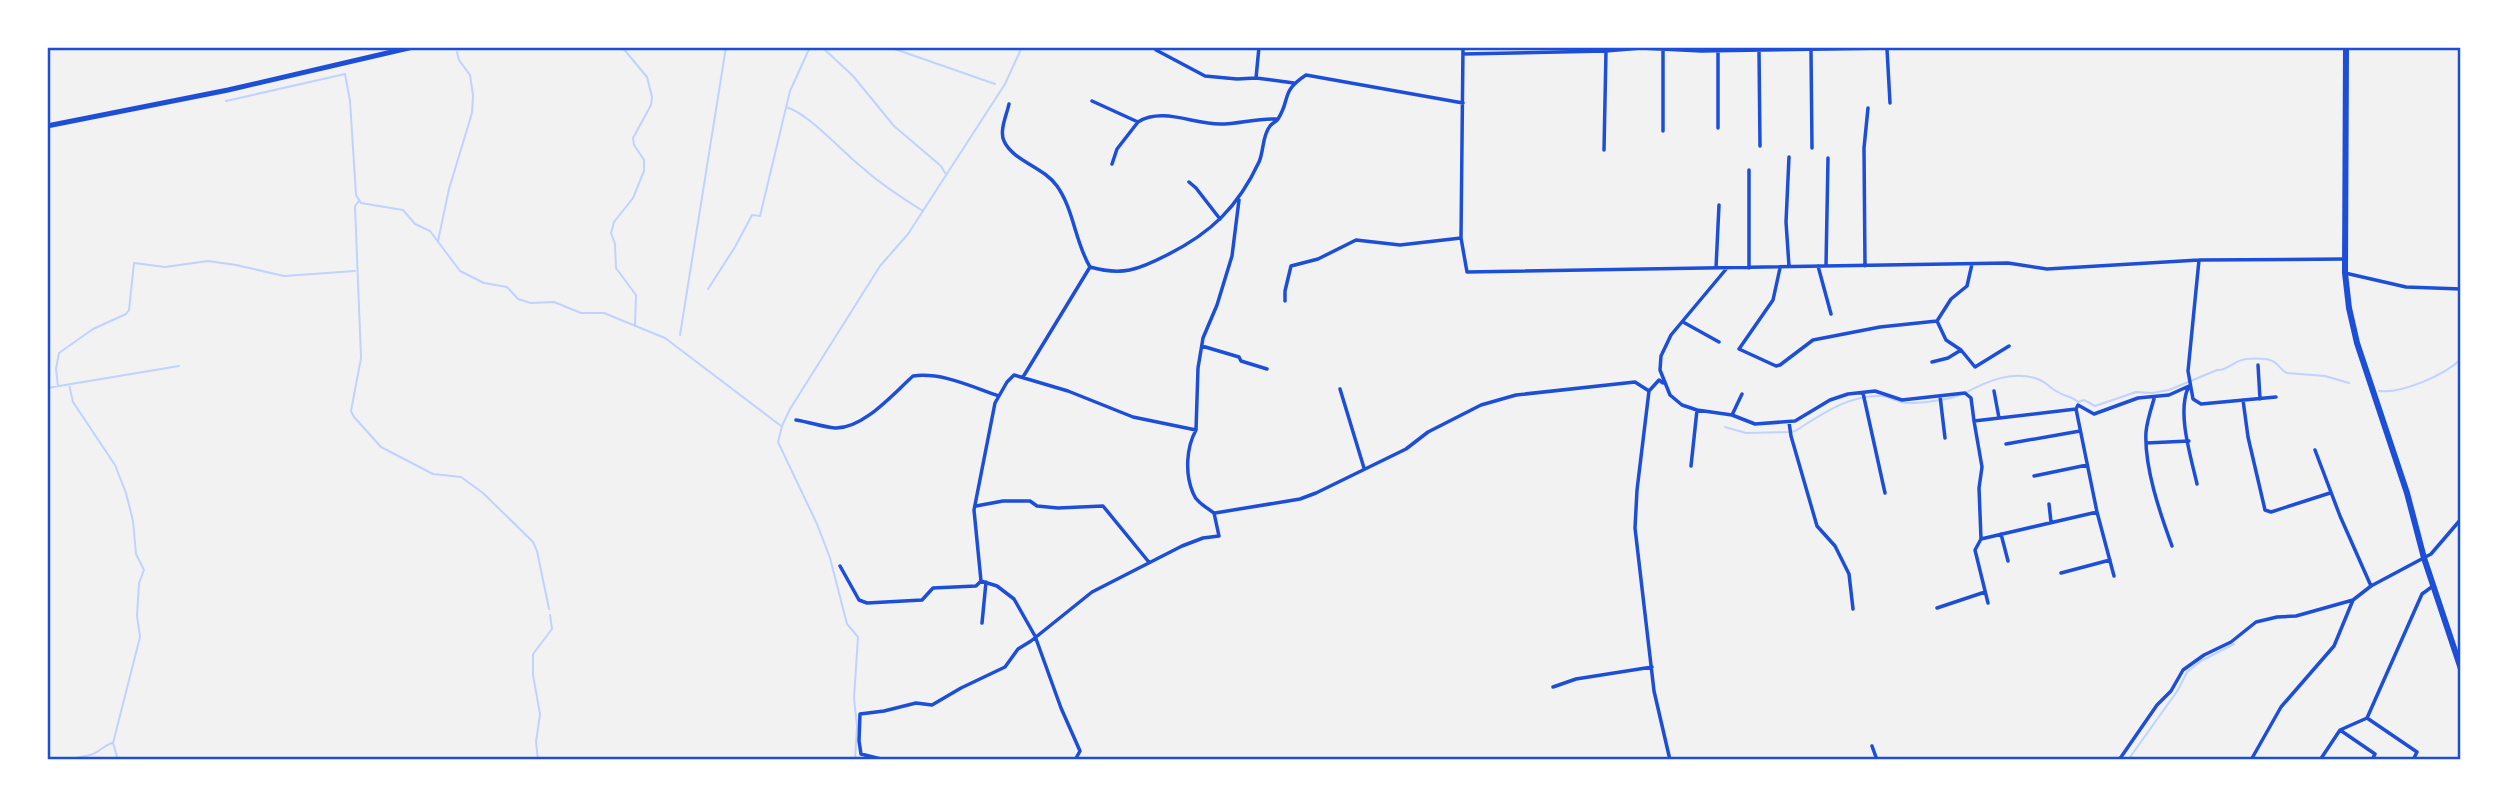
<svg xmlns="http://www.w3.org/2000/svg" width="2508" height="807" font-family="Jost,sans-serif">
  <style>
    .lines { fill: none; stroke-linecap: round; stroke-linejoin: round }
    .stream { stroke: #bfd3fe; stroke-width: 2 }
    .minor { stroke: #1d4ed8; stroke-width: 3.5 }
    .primary { stroke: #1d4ed8; stroke-width: 5 }
    .trunk { stroke: #1d4ed8; stroke-width: 6 }
    .neatline { fill: none; stroke: #1d4ed8; stroke-width: 2.5 }
  </style>
  <rect width="100%" height="100%" fill="#f2f2f2"/>
  <g class="lines">
    <path class="stream" d="M 622,47 L 647,77 L 652,97 L 651,105 L 633,138 L 634,145 L 644,160 L 644,171 L 633,198 L 614,222 L 611,233 L 615,244 L 616,268 L 636,295 L 635,326
      M 822,47 L 853,76 L 894,126 L 941,166 L 945,173
      M 889,47 L 995,84
      M 226,101 L 345,74 L 350,101 L 356,195 L 361,203 L 403,210 L 415,224 L 430,231 L 460,271 L 484,283 L 507,287 L 518,299 L 531,303 L 554,302 L 581,313 L 604,313 L 665,338 L 781,426
      M 786,107 C 810,114 843,153 864,169 C 882,185 902,198 923,211
      M 359,201 L 355,206 L 361,358 L 351,411 L 354,417 L 381,447 L 433,474 L 461,477 L 483,493 L 533,542 L 537,551 L 549,609
      M 438,241 L 449,189 L 472,113 L 473,95 L 470,75 L 459,60 L 457,52
      M 708,289 L 735,247 L 752,215 L 760,216 L 790,91 L 810,47
      M 680,335 L 726,47
      M 69,384 L 73,402 L 115,465 L 126,493 L 133,521 L 136,554 L 144,570 L 139,583 L 137,616 L 140,637 L 113,743 L 118,760
      M 58,386 L 56,369 L 59,353 L 93,329 L 126,314 L 129,310 L 134,263 L 165,267 L 208,261 L 236,265 L 284,276 L 355,271
      M 47,388 L 179,366
      M 2379,391 C 2401,394 2445,375 2461,359
      M 1965,393 C 1987,381 2015,369 2040,380 C 2047,383 2051,389 2058,392 C 2065,397 2072,396 2078,402 L 2084,400 L 2095,406 L 2136,392 L 2152,393 L 2169,390 L 2217,370 C 2227,371 2233,362 2242,360 C 2249,358 2263,358 2270,360 C 2278,362 2280,370 2287,373 L 2325,376 L 2349,383
      M 1725,427 L 1746,433 L 1790,432 L 1795,431 C 1821,415 1848,395 1880,396 C 1887,396 1894,400 1901,402 C 1914,405 1947,400 1960,395
      M 71,760 C 78,756 83,757 90,755 C 98,753 103,746 112,743
      M 538,760 L 536,742 L 540,714 L 533,675 L 533,654 L 552,629 L 550,615
      M 855,760 L 857,726 L 854,698 L 858,637 L 847,624 L 830,558 L 817,524 L 778,442 L 782,426 L 790,409 L 880,266 L 908,234 L 1005,84 L 1022,47
      M 2128,760 L 2178,690 L 2187,672 L 2201,661 L 2234,644"/>
    <path class="minor" d="M 1463,47 L 1461,238 L 1467,272 L 2008,263 L 2047,269 L 2199,260 L 2345,259
      M 1887,49 L 1890,103
      M 1156,50 L 1205,76 L 1237,79 L 1256,78 L 1294,83
      M 1759,50 L 1760,146
      M 1811,50 L 1812,148
      M 1718,51 L 1718,128
      M 1463,54 L 1606,51 L 1641,48 L 1701,51 L 1887,48
      M 1256,78 L 1259,47
      M 1092,101 L 1138,122 C 1162,107 1193,124 1220,124 C 1239,124 1257,118 1276,119
      M 1009,104 C 1007,114 999,131 1004,141 C 1013,161 1044,167 1057,186 C 1074,210 1075,242 1090,267 C 1122,276 1138,270 1167,255 C 1211,233 1238,207 1259,162 C 1264,151 1262,136 1270,126 C 1272,123 1276,122 1278,119 C 1291,99 1280,92 1306,75 L 1463,103
      M 1663,131 L 1663,51
      M 1604,150 L 1606,51
      M 1789,157 L 1786,222 L 1789,266
      M 1112,164 L 1117,149 L 1138,122
      M 1749,170 L 1749,268
      M 1189,182 L 1196,188 L 1220,219
      M 2199,260 L 2188,371 L 2193,399 L 2201,404 L 2276,397
      M 1818,266 L 1831,314
      M 1826,266 L 1828,158
      M 1865,266 L 1864,148 L 1868,108
      M 1716,268 L 1719,205
      M 1727,268 L 1671,335 L 1661,356 L 1660,370 L 1670,395 L 1682,405 L 1697,410 L 1732,415 L 1755,424 L 1795,421 L 1830,400 L 1848,394 L 1875,391 L 1902,400 L 1965,393 L 1971,398 L 1974,421
      M 1780,268 L 1773,300 L 1739,349 L 1776,366 L 1780,365 L 1813,340 L 1880,327 L 1937,321
      M 2345,273 L 2406,287 L 2461,289
      M 1285,301 L 1285,291 L 1291,266 L 1318,259 L 1356,240 L 1400,245 L 1461,238
      M 1683,322 L 1719,342
      M 1202,346 L 1239,357 L 1241,361 L 1267,369
      M 1961,350 L 1975,367 L 2009,346
      M 1932,362 L 1948,358 L 1961,350 L 1946,340 L 1937,321 L 1951,299 L 1967,286 L 1972,264
      M 2258,365 L 2260,399
      M 1023,377 L 1090,267
      M 1663,383 L 1659,380 L 1649,391 L 1637,490 L 1635,528 L 1654,691 L 1670,760
      M 2188,388 C 2177,414 2191,457 2197,484
      M 1340,389 L 1364,468
      M 1994,391 L 1999,418
      M 1863,393 L 1885,493
      M 1940,396 L 1945,438
      M 2154,399 C 2151,409 2147,421 2146,432 C 2144,467 2160,513 2172,546
      M 2243,400 L 2248,437 L 2265,510 L 2271,512 L 2330,493
      M 2076,409 L 1974,421 L 1982,467 L 1979,488 L 1981,539 L 2097,512
      M 1732,415 L 1742,394
      M 796,420 C 809,422 823,427 835,428 C 863,429 893,394 913,376 C 942,372 972,387 999,396
      M 1789,422 L 1791,436 L 1817,526 L 1835,546 L 1849,574 L 1853,609
      M 2146,443 L 2189,441
      M 2006,444 L 2080,431
      M 2315,450 L 2340,516 L 2371,586
      M 1691,466 L 1697,410
      M 2034,476 L 2087,465
      M 2049,504 L 2051,522
      M 976,506 L 1003,501 L 1030,501 L 1037,506 L 1058,508 L 1103,506 L 1148,561
      M 1215,513 L 1300,499 L 1316,493 L 1406,449 L 1428,432 L 1481,405 L 1516,395 L 1635,382 L 1649,391
      M 2001,534 L 2008,561
      M 1981,539 L 1975,550 L 1988,603
      M 840,566 L 859,600 L 867,603 L 922,600 L 933,588 L 976,586 L 981,581
      M 2061,573 L 2110,560
      M 2114,576 L 2097,512 L 2076,409 L 2078,405 L 2094,414 L 2138,398 L 2169,395 L 2189,386
      M 1937,608 L 1985,592
      M 982,623 L 986,582
      M 1553,687 L 1576,679 L 1652,667
      M 2367,718 L 2417,752 L 2413,760
      M 2340,730 L 2375,754 L 2372,760
      M 1872,746 L 1877,760
      M 885,760 L 861,754 L 859,741 L 860,714 L 884,711 L 916,703 L 932,705 L 961,688 L 1005,667 L 1018,649 L 1031,641 L 1092,592 L 1182,546 L 1203,538 L 1219,536 L 1214,513 C 1206,507 1196,502 1193,493 C 1185,474 1186,448 1196,430 L 1198,368 L 1203,338 L 1217,305 L 1232,256 L 1239,200
      M 1075,760 L 1080,751 L 1061,708 L 1035,636 L 1014,599 L 997,586 L 981,581 L 974,510 L 995,403 L 1007,382 L 1014,375 L 1068,391 L 1133,417 L 1196,430
      M 2119,760 L 2157,705 L 2171,691 L 2183,670 L 2204,655 L 2231,642 L 2256,622 L 2277,617 L 2296,616 L 2353,600
      M 2251,760 L 2281,707 L 2334,646 L 2353,600 L 2371,586 L 2431,554 L 2461,519
      M 2320,760 L 2340,730 L 2367,718 L 2422,594 L 2433,586"/>
    <path class="primary" d="M 47,126 L 228,90 L 413,47"/>
    <path class="trunk" d="M 2346,47 L 2345,273 L 2349,308 L 2357,343 L 2407,493 L 2424,558 L 2461,669"/>
  </g>
  <rect width="2508" height="807" fill="none" stroke="#ffffff" stroke-width="98"/>
  <rect x="49" y="49" width="2410" height="709" class="neatline"/>
</svg>
